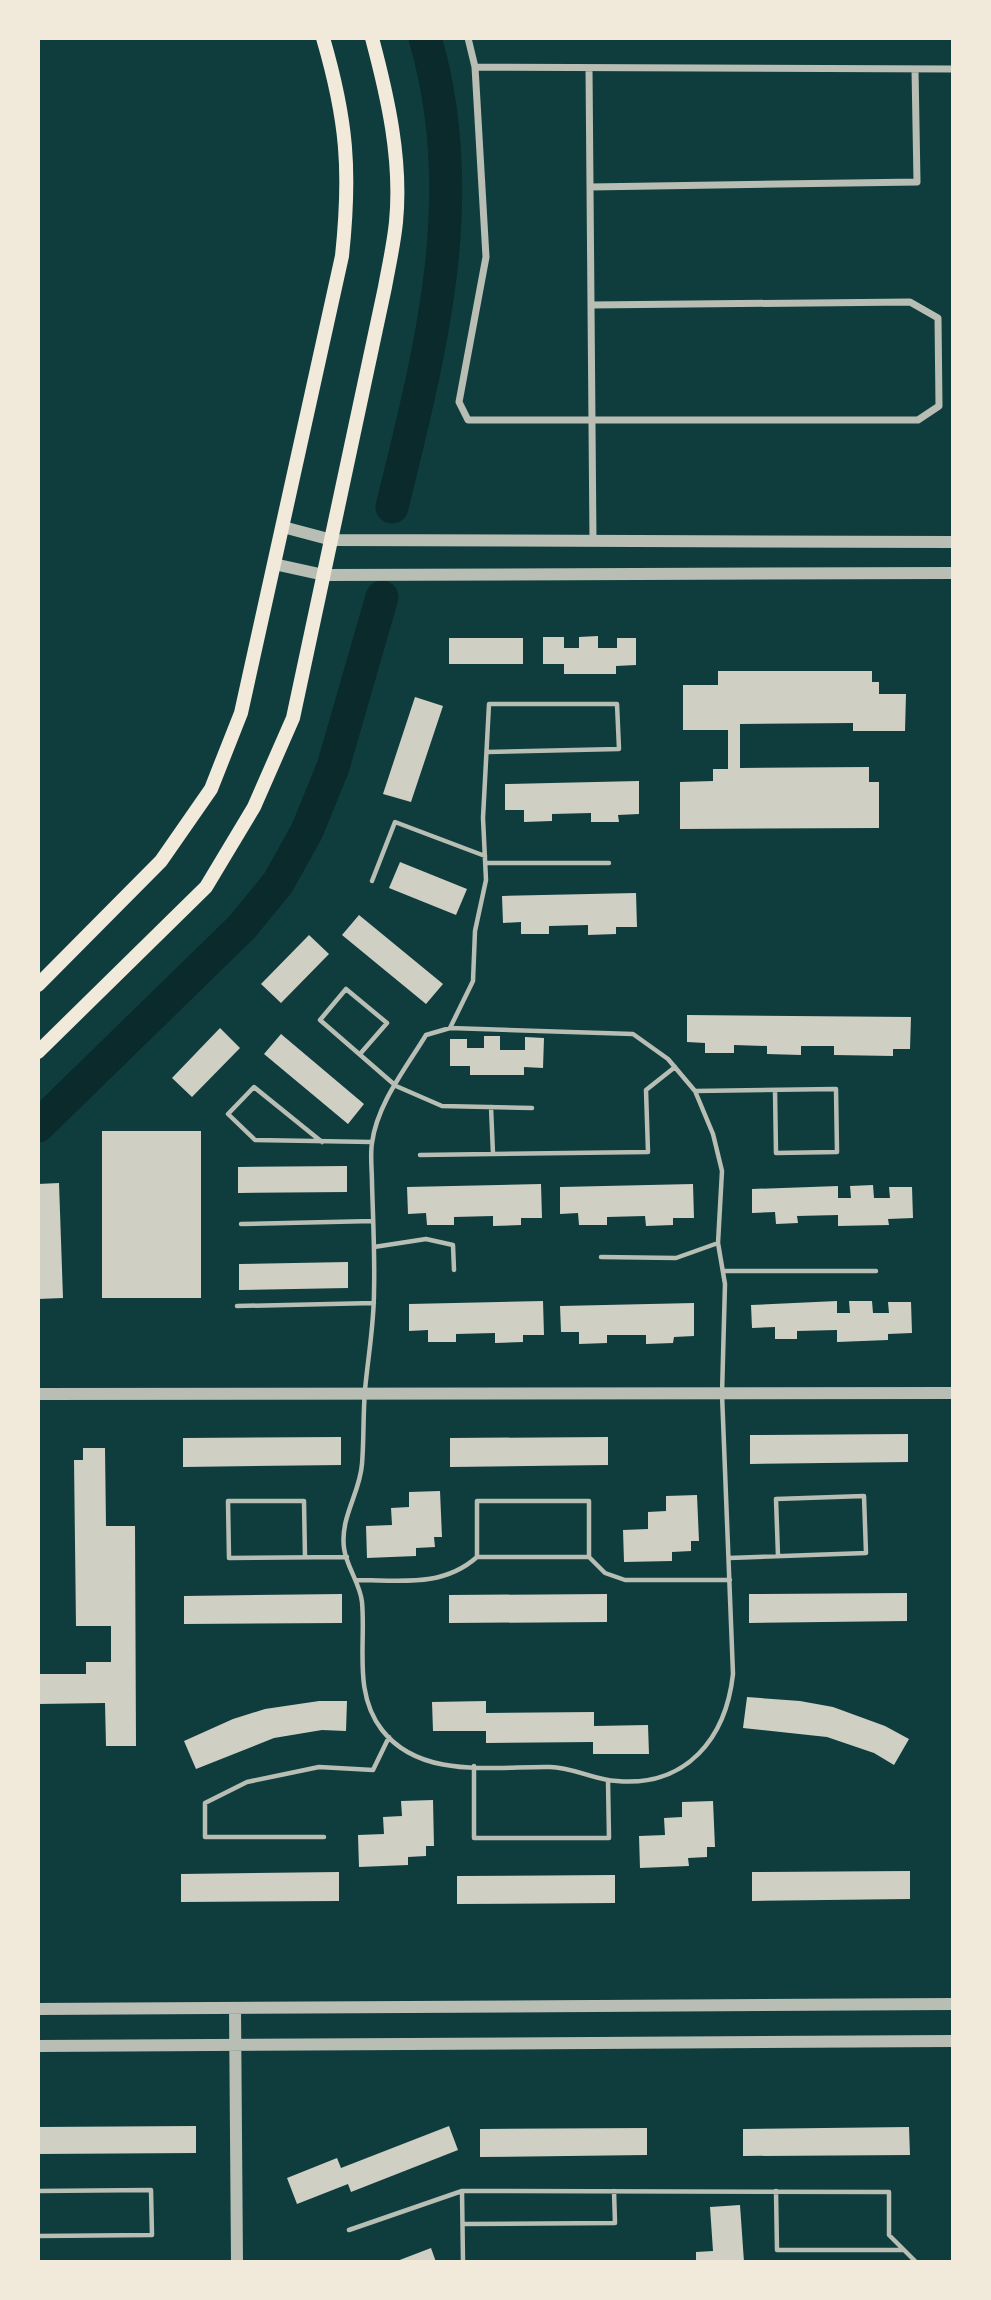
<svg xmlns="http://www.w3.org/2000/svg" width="991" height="2300" font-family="'IBM Plex Sans',sans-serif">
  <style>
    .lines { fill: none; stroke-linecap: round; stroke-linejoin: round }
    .river { stroke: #0a2a2b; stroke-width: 33 }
    .building { fill: #cfcfc3 }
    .service { stroke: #b8beb3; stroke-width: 4.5 }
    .minor { stroke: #b8beb3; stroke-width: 7 }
    .tertiary { stroke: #b8beb3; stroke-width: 12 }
    .secondary { stroke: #f1e9da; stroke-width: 14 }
  </style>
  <rect width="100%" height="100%" fill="#0f3d3e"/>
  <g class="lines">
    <path class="river" d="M 392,507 C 430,352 472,197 425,38
      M 38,1126 L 242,927 L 278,883 L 307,831 L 333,767 L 382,597"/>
  </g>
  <path class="building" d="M 598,636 L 598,648 L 617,648 L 617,638 L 636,638 L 636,665 L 616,666 L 616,674 L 564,674 L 564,664 L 543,664 L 543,637 L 564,637 L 564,648 L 579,648 L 579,637 Z
    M 449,638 L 523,638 L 523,664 L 449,664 Z
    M 718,671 L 872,671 L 872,682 L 879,682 L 879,694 L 906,694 L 905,731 L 853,731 L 853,723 L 740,724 L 740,768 L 869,767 L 869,782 L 879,782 L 879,828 L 680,829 L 680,782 L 713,781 L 713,769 L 728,769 L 728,730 L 683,730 L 683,685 L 718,685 Z
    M 415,697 L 443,706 L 411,802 L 383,794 Z
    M 639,781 L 639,814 L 618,815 L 619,822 L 591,822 L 591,813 L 552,814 L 552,821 L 524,822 L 524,810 L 505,810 L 505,784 Z
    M 400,862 L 467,889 L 456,915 L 389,888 Z
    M 636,893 L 637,927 L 616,927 L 616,934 L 588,935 L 588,925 L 549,926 L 549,934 L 521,934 L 521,922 L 503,923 L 502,896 Z
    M 359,915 L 443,984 L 426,1004 L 342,935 Z
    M 309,935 L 329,954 L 281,1003 L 261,984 Z
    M 687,1015 L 911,1017 L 910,1049 L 893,1049 L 893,1056 L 834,1055 L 834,1046 L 801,1046 L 801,1055 L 767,1054 L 767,1046 L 734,1045 L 734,1053 L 705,1053 L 705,1043 L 687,1042 Z
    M 220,1028 L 240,1048 L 192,1097 L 172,1078 Z
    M 281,1034 L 364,1104 L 348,1124 L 264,1054 Z
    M 484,1036 L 500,1036 L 500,1050 L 525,1050 L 525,1037 L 544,1038 L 543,1068 L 524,1067 L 524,1075 L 470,1075 L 470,1066 L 450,1066 L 450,1039 L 467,1039 L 467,1048 L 484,1048 Z
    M 102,1131 L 201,1131 L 201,1298 L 102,1298 Z
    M 347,1166 L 347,1192 L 238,1193 L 238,1167 Z
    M 59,1183 L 63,1298 L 38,1299 L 38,1184 Z
    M 541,1184 L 542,1218 L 521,1218 L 521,1225 L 493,1226 L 493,1216 L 454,1217 L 454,1225 L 427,1225 L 426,1213 L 408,1214 L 407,1187 Z
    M 693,1184 L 694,1218 L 673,1218 L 673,1225 L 646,1226 L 645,1216 L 607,1217 L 607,1225 L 579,1225 L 578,1213 L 560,1214 L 560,1187 Z
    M 873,1185 L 874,1198 L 890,1198 L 889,1187 L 912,1187 L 913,1218 L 888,1219 L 889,1225 L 838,1226 L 838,1215 L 797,1216 L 798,1223 L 776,1224 L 775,1212 L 752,1213 L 752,1189 L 838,1186 L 838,1198 L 851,1198 L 850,1186 Z
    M 348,1262 L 348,1288 L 239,1290 L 239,1264 Z
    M 543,1301 L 544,1335 L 523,1335 L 523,1342 L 495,1343 L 495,1333 L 456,1334 L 456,1342 L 428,1342 L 428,1330 L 409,1331 L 409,1304 Z
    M 837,1301 L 837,1313 L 850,1313 L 849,1301 L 872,1301 L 873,1313 L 889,1313 L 888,1302 L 911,1302 L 912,1333 L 888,1334 L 888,1340 L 837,1342 L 837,1330 L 797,1331 L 797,1339 L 775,1339 L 775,1327 L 752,1328 L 751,1305 Z
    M 694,1303 L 694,1336 L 674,1337 L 673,1343 L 646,1344 L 646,1335 L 607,1335 L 607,1343 L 579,1344 L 579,1332 L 561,1332 L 560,1306 Z
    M 908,1434 L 908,1462 L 750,1464 L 750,1435 Z
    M 341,1437 L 341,1465 L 183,1467 L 183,1438 Z
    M 608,1437 L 608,1465 L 450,1467 L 450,1438 Z
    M 83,1448 L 105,1448 L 106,1526 L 135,1526 L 136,1746 L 106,1746 L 105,1703 L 38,1704 L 38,1674 L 86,1674 L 86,1662 L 111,1662 L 111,1626 L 76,1626 L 74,1460 L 83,1460 Z
    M 440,1491 L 442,1537 L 434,1537 L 435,1547 L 416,1548 L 416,1556 L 367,1558 L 366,1526 L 392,1525 L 391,1508 L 409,1507 L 409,1492 Z
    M 697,1495 L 699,1541 L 691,1541 L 691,1551 L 672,1552 L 672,1561 L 624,1562 L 623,1530 L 648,1529 L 648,1512 L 666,1511 L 666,1496 Z
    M 907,1593 L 907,1621 L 749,1623 L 749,1594 Z
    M 342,1594 L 342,1623 L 184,1624 L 184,1596 Z
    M 607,1594 L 607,1622 L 449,1623 L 449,1595 Z
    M 747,1697 L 800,1701 L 833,1707 L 885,1726 L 909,1739 L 894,1765 L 874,1753 L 827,1737 L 743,1728 Z
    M 319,1701 L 347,1701 L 346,1731 L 322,1730 L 274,1738 L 196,1769 L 184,1741 L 233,1719 L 265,1709 Z
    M 486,1701 L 486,1713 L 594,1712 L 594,1726 L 648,1725 L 649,1754 L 593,1754 L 593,1742 L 486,1743 L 486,1731 L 433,1731 L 432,1702 Z
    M 433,1800 L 434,1846 L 426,1846 L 426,1856 L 408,1857 L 408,1865 L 359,1867 L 358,1835 L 384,1834 L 383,1817 L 402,1816 L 401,1801 Z
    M 713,1801 L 715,1847 L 707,1847 L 707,1857 L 688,1858 L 689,1866 L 640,1868 L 639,1836 L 665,1835 L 664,1818 L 682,1817 L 682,1802 Z
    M 910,1871 L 910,1899 L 752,1901 L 752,1872 Z
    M 339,1872 L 339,1901 L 181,1902 L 181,1874 Z
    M 615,1875 L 615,1903 L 457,1904 L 457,1876 Z
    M 196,2126 L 196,2153 L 38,2154 L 38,2127 Z
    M 449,2126 L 458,2150 L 351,2192 L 348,2184 L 297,2204 L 287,2178 L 337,2158 L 341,2168 Z
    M 909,2127 L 910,2155 L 743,2156 L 743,2129 Z
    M 647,2128 L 647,2155 L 480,2157 L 480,2129 Z
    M 740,2205 L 744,2262 L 696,2262 L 696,2252 L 713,2251 L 710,2207 Z
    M 431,2248 L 436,2262 L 397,2262 L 397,2261 Z"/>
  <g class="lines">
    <path class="service" d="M 485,863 L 609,863
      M 372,881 L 395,822 L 485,856
      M 450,1028 L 633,1034 L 668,1059 L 695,1091 L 713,1134 L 722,1171 L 718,1243 L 725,1284 L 722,1394 L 733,1674 C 726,1738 687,1787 617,1781 C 594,1780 572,1767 550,1767 C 494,1766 421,1780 382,1730 C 353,1693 366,1645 362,1602 C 360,1583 346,1566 344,1548 C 340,1517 360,1493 362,1464 C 364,1440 363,1414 365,1390 C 368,1357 374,1325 374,1292 C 375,1256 373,1219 372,1183 C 372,1170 370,1155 372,1143 C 377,1104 406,1068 426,1035 Z
      M 450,1028 L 473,981 L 475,931 L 486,880 L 483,818 L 489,704 L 617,704 L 619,749 L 487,752
      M 360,1054 L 387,1023 L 346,989 L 320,1020 L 396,1086 L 442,1106 L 532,1108
      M 695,1091 L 836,1089 L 837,1152 L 776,1153 L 775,1090
      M 491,1107 L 493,1154
      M 322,1142 L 254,1087 L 228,1114 L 255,1140 L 372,1142
      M 420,1155 L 648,1152 L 646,1090 L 675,1067
      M 241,1224 L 373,1221
      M 374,1247 L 426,1239 L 453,1245 L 454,1270
      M 601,1257 L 676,1258 L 718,1243
      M 723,1271 L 876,1271
      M 237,1306 L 374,1303
      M 305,1557 L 304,1501 L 228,1501 L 229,1558 L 347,1557
      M 477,1557 L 477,1501 L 589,1501 L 589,1557
      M 729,1558 L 866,1553 L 864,1496 L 776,1499 L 778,1556
      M 356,1580 C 400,1580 442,1588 477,1557 L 589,1557 L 605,1573 L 625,1580 L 730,1580
      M 474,1766 L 474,1838 L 609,1838 L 608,1780
      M 324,1837 L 205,1837 L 205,1803 L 247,1782 L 319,1767 L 373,1770 L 389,1737
      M 38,2191 L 151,2190 L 152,2235 L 38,2236
      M 776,2191 L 777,2250 L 903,2250
      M 463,2224 L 615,2223 L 614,2191
      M 349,2230 L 462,2191
      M 463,2262 L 462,2191 L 889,2192 L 889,2235 L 916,2262"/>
    <path class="minor" d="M 468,38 L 475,67 L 486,257 L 459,402 L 468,420 L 918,420 L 939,406 L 938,318 L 910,302 L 591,305
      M 475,67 L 953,69
      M 589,68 L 593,542
      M 590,187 L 917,182 L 915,69"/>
    <path class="tertiary" d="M 283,527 L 332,540 L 953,542
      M 274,564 L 324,575 L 953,573
      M 38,1394 L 953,1393
      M 235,2008 L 237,2262
      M 38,2009 L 953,2004
      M 38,2046 L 953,2041"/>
    <path class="secondary" d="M 38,985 L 161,861 L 211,789 L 241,713 L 342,256 C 351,171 347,120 323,38
      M 38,1052 L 206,887 L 254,807 L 293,718 L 385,287 C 389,265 394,243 396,222 C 402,160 388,98 372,38"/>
  </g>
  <rect width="991" height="2300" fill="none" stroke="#f1e9da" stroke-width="80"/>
</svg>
